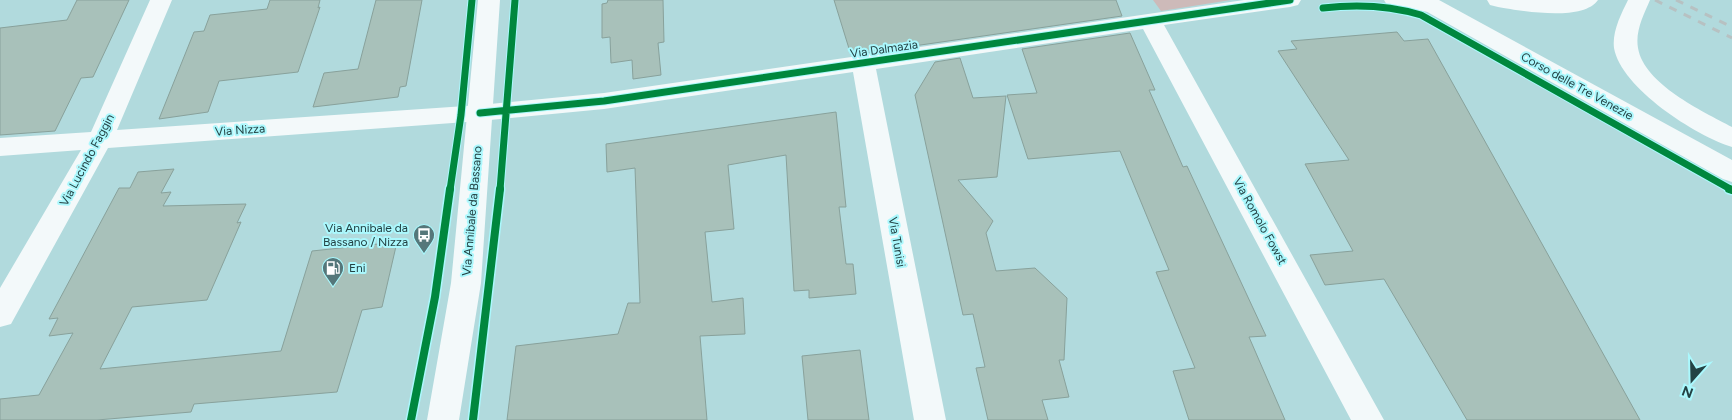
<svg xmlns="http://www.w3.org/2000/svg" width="1732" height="420" font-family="Figtree,sans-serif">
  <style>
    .green { fill: #cdbab9 }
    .building { fill: #a8c1ba; stroke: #88a19b }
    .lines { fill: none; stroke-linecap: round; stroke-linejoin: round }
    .street { fill: #f3f9fa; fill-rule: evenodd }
    .secondary { fill: #f3f9fa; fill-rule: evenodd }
    .rail { stroke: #b7c1c2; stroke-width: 3; stroke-dasharray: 8 8; stroke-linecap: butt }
    .cycleway-far1-casing { stroke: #abf8fd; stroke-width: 9 }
    .cycleway-casing { stroke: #abf8fd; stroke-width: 11 }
    .cycleway-far1 { stroke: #00873e; stroke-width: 7 }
    .cycleway { stroke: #00873e; stroke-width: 8 }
    .labels { text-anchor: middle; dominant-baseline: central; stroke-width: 4; stroke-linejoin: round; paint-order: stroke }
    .street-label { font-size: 12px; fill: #234244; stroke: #abf8fd }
    .poi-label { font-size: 12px; fill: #234244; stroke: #abf8fd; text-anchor: end }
  </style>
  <rect width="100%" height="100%" fill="#b1dadd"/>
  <path class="green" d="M 1153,0 L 1231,0 L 1161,11 Z"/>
  <path class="building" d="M 77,0 L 129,0 L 93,77 L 81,78 L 55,131 L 0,135 L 0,28 L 67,20 Z
    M 270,0 L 320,0 L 318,8 L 320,7 L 298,72 L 219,81 L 208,112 L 159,119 L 194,32 L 204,31 L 210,15 L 267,9 Z
    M 376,0 L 422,0 L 406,86 L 400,87 L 398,97 L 313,107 L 324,73 L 358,69 Z
    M 608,0 L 663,0 L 664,42 L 658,43 L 661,75 L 633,79 L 632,60 L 611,63 L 610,37 L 602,38 L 602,4 L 607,3 Z
    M 834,0 L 1116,0 L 1122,16 L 851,55 Z
    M 1397,32 L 1404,41 L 1428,39 L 1640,420 L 1467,420 L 1384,279 L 1325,285 L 1310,255 L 1353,251 L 1305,164 L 1349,160 L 1278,51 L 1297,49 L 1291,41 Z
    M 1130,33 L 1155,90 L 1149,90 L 1183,167 L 1187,166 L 1266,336 L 1249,337 L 1285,420 L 1189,420 L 1173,371 L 1195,368 L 1156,272 L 1169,270 L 1120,151 L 1028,159 L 1007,95 L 1037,93 L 1022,49 Z
    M 960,58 L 973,98 L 1006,96 L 997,177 L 958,180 L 993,221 L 986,233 L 996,271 L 1035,268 L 1067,298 L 1064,360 L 1059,360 L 1069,397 L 1042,400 L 1048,420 L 988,420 L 976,368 L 985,367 L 973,314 L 963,315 L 915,95 L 935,62 Z
    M 836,112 L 846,207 L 839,207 L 846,264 L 853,264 L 856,294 L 809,298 L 809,290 L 794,291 L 786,155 L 728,165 L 734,229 L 705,232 L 712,302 L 743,298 L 745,334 L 700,336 L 707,420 L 507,420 L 516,346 L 618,334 L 628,303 L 640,303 L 635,168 L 607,172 L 606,144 Z
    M 174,169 L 161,193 L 171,192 L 163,206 L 246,204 L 237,223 L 241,222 L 207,300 L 132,307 L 100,369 L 281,351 L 312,251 L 397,242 L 382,307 L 362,310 L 337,392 L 194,404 L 191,412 L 97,420 L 0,420 L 0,399 L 39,395 L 73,333 L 49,336 L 58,318 L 49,319 L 119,188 L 130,188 L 138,172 Z
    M 860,350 L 869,420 L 808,420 L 802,356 Z"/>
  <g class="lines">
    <path class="street" d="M 150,0 L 172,0 L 117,130 L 480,105 L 604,93 L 1244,0 L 1301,0 L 1298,5 L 1290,7 L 1164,25 L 1384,420 L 1351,420 L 1143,29 L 876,69 L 946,420 L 914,420 L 853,72 L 604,109 L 480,121 L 108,148 L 11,324 L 0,327 L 0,288 L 81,150 L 0,156 L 0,138 L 91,132 Z
      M 1384,0 L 1438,0 L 1442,5 L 1439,10 C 1423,14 1403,9 1387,5 Z"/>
    <path class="secondary" d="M 478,0 L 500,0 L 481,283 L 459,420 L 427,420 L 451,283 Z
      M 1412,0 L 1439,0 L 1732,160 L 1732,182 L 1723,179 L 1415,5 Z
      M 1487,0 L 1598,0 C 1583,22 1521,11 1498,7 L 1490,5 Z
      M 1628,0 L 1650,0 C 1644,14 1635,31 1638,48 C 1644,84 1702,111 1732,127 L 1732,147 C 1696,136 1621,88 1614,48 C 1612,32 1621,14 1628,0 Z"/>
    <path class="rail" d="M 1655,0 L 1732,38
      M 1676,0 L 1732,27"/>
    <g class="cycleway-far1-casing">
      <path id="cycleway-far1" d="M 1323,8 C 1357,4 1388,5 1421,15 L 1732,190
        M 480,113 L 604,101 L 1290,0
        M 450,190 L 461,115 L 472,0
        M 500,190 L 515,0"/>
    </g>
    <g class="cycleway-casing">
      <path id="cycleway" d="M 1729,189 L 1732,190
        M 411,420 L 435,297 L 450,189
        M 473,420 L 500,189"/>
    </g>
    <use href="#cycleway-far1" class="cycleway-far1"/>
    <use href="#cycleway" class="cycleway"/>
  </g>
  <defs>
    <g id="bus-pin" transform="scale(1.125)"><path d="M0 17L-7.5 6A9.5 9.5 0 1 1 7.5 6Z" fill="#55777a" stroke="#abf8fd"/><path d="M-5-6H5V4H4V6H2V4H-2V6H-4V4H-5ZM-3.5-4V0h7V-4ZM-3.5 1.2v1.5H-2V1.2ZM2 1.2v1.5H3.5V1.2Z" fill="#fff"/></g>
    <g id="fuel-pin" transform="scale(1.125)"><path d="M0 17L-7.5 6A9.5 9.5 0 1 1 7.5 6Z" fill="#55777a" stroke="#abf8fd"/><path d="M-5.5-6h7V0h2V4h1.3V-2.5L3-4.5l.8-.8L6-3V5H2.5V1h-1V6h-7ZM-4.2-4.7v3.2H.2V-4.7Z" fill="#fff"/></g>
  </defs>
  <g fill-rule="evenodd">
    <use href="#bus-pin" x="424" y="235"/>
    <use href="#fuel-pin" x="333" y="268"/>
  </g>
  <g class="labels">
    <g class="street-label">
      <text transform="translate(884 49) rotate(-8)">Via Dalmazia</text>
      <text transform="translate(1577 86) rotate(29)">Corso delle Tre Venezie</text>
      <text transform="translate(240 130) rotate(-4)">Via Nizza</text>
      <text transform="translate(87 160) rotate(-62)">Via Lucindo Faggin</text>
      <text transform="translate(472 211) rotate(-85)">Via Annibale da Bassano</text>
      <text transform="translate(1260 221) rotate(61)">Via Romolo Fowst</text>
      <text transform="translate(897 242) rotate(80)">Via Tunisi</text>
    </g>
    <g class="poi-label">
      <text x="408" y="228">Via Annibale da<tspan x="408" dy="14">Bassano / Nizza</tspan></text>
      <text x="349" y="268" text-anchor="start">Eni</text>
    </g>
  </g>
  <g transform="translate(1692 380) rotate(200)" stroke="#abf8fd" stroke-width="4" paint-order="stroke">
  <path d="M0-4L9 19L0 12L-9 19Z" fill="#234244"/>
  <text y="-8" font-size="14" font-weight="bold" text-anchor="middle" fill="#234244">N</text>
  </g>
</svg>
